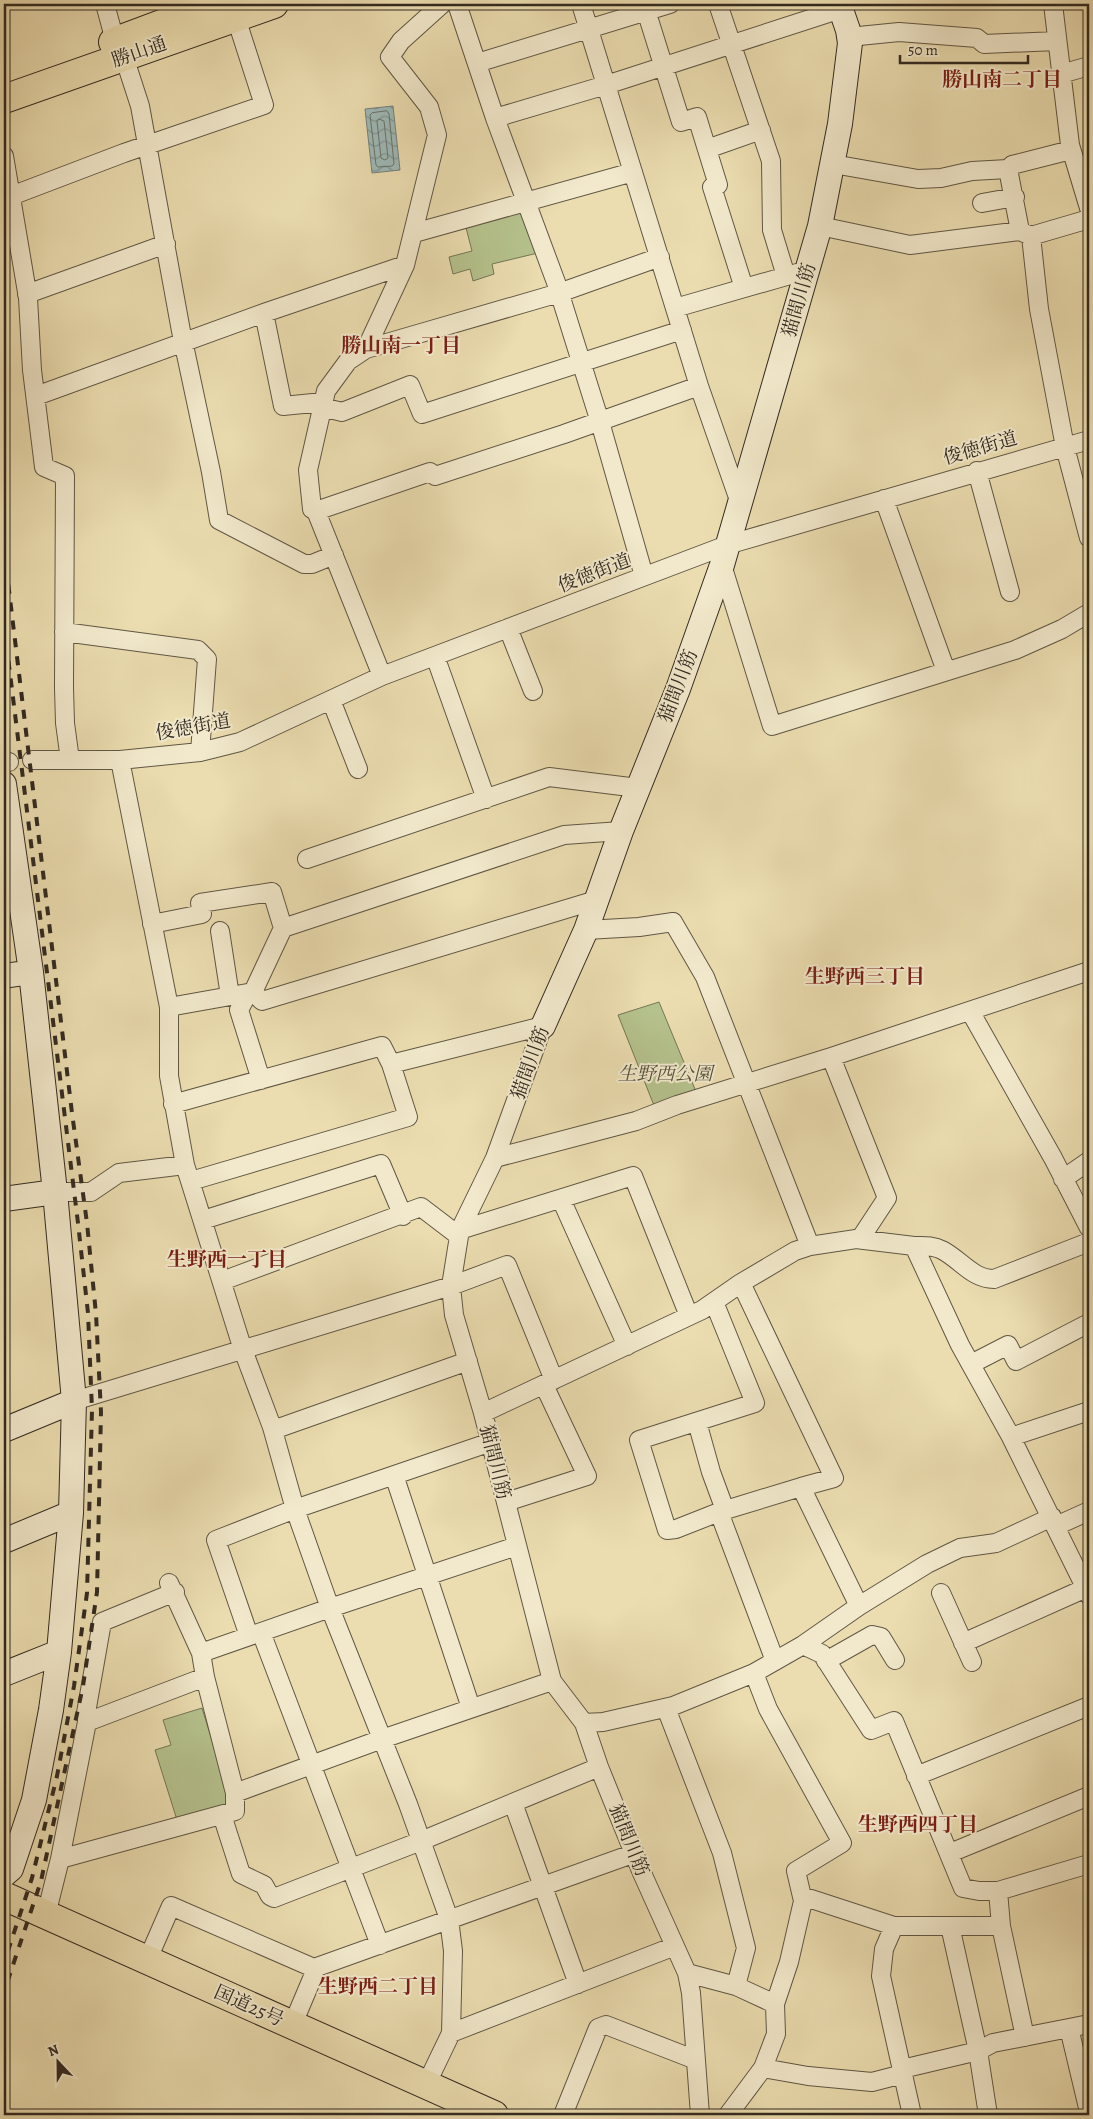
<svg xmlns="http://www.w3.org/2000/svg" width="1093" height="2119" font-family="Alegreya,'Noto Serif JP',serif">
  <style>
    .park { fill: #b5c28d; stroke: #747656 }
    .water { fill: url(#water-waves); stroke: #73807b }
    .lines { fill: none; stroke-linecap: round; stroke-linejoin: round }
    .shore { stroke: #68726c; stroke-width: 1 }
    .street-casing { stroke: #605744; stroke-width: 20 }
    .secondary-casing { stroke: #322a20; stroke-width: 26 }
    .primary-casing { stroke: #322a20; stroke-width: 30 }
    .highway-casing { stroke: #322a20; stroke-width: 30 }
    .street { stroke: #f2e9cc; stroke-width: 18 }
    .secondary { stroke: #f2e9cc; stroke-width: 24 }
    .primary { stroke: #ebddb0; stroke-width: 28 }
    .highway { stroke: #ebddb0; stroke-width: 28 }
    .rail { stroke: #322a20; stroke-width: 4; stroke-dasharray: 9 9; stroke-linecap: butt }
    .labels { text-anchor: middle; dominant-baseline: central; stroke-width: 4; stroke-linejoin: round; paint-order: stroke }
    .street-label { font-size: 19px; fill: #322a20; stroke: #f2e9cc }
    .park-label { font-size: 19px; font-style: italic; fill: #53503b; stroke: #f2e9cc }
    .neighbourhood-label { font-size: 20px; font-weight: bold; fill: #7a1f14; stroke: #f2e9cc }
  </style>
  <defs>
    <pattern id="water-waves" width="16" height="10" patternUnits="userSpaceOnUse" patternTransform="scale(1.25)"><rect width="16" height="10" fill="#9eb9b7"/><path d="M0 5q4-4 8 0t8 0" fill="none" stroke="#819794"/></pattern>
  </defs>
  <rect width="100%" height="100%" fill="#ebddb0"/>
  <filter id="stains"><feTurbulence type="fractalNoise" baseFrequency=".004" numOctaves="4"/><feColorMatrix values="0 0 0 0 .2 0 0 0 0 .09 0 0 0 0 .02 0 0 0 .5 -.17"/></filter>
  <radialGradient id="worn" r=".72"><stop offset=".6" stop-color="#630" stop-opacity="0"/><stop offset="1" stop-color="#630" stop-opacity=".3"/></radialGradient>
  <path class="park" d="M 524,211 L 538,253 L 492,264 L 494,274 L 473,281 L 470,269 L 453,274 L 449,257 L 472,251 L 465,224 Z
    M 659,1002 L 697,1094 L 655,1108 L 618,1015 Z
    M 202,1708 L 231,1803 L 177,1820 L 155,1750 L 171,1745 L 163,1720 Z"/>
  <path class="water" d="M 393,106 L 400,170 L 372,173 L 365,109 Z"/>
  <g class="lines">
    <path class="shore" d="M 387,111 L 389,114 L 394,164 L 392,166 L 378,167 L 376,165 L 370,115 L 372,113 Z
      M 379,119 L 384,121 L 388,158 L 385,160 L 381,158 L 377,121 Z"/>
    <g class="street-casing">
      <path id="street" d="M 105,4 L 115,41 L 128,69 L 140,106 L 181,331 L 211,472 L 219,520 L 304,564 L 312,564 L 334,555
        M 457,4 L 495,118 L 557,285 L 600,422 L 644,576
        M 581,4 L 699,386 L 740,503
        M 644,4 L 681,122 L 697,117 L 718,185 L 712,187 L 744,288
        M 718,4 L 771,161 L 772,230 L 786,276
        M 1053,4 L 1070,145 L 1089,208
        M 849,37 L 899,32 L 977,38 L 984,44 L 1057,41
        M 477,63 L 670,4
        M 1061,74 L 1089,66
        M 495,118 L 606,85 L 841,9
        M 707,149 L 761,130
        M 4,156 L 28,298 L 32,370 L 44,467 L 65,476 L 64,688 L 65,723 L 70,760
        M 833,164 L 918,179 L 941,178 L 972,171 L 1008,169 L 1012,165 L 1071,150
        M 1008,169 L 1020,231
        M 11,196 L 124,153 L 264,105 L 236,18
        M 982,203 L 1015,197
        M 820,226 L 910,245 L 1020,231 L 1031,236 L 1089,219
        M 414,233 L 633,172
        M 1031,236 L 1039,309 L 1065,447 L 1089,538
        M 27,294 L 166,244
        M 675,308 L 797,273
        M 264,313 L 283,406 L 323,402
        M 366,349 L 405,265 L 437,135 L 429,107 L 390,57 L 401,41 L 442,4
        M 36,396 L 264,313 L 405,265
        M 322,407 L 342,412 L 410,385 L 422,414 L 682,330
        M 977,471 L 1010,592
        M 884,499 L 946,671
        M 316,511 L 430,472 L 435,476 L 564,434 L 699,386
        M 722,565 L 772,726 L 1015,650 L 1062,629 L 1089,613
        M 508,628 L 533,691
        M 64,632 L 198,650 L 207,659 L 200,752
        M 435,656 L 486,799
        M 382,676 L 316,511 L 312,509 L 308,470 L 326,391 L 348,361 L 366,349 L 559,293 L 660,257
        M 331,700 L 358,769
        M 32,760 L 120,760 L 200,752 L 240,742 L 382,676 L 727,545 L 1089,440
        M 120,760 L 169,1007 L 169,1076 L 185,1165 L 243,1350 L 272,1427 L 295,1509 L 330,1608 L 408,1804 L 449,1919 L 453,1951 L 451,2033 L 426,2085
        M 4,763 L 9,762
        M 307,859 L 549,777 L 638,788
        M 152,924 L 202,914 L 200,903 L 272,892 L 283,928
        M 586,930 L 639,927 L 673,922 L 705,977 L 810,1246
        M 220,931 L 230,996
        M 253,992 L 283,928 L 564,835 L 621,831
        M 248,993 L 239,1010 L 261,1080
        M 169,1007 L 253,992 L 262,1001 L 596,900
        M 970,1011 L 1053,1158 L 1089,1228
        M 543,1026 L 495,1158 L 460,1230 L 451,1286 L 454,1315 L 483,1413 L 552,1681 L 584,1723 L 599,1767 L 642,1873 L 687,1973 L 691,1993 L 700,2115
        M 831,1057 L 887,1198 L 860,1239
        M 173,1104 L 382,1046 L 391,1064
        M 495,1158 L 636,1121 L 677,1105 L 831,1057 L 1089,971
        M 1063,1179 L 1089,1161
        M 191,1181 L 408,1117 L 391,1064 L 543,1026
        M 55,1192 L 91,1192 L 119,1173 L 185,1165
        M 561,1199 L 627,1346
        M 203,1220 L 381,1164 L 403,1216
        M 460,1230 L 633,1176 L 689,1316
        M 914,1246 C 923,1246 933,1245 942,1250 C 960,1259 972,1279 994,1279 L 1089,1242
        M 222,1281 L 421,1207 L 459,1236
        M 741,1283 L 834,1478 L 801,1487 L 719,1512 L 775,1661
        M 714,1302 L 755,1403 L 639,1440 L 667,1530 L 676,1529 L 719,1512
        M 971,1364 L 1008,1345 L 1016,1361 L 1089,1323
        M 74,1401 L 451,1286 L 507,1265 L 554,1380
        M 483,1413 L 702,1310 L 741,1283 L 795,1251 L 810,1246 L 856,1239 L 914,1246 L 960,1345 L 1011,1437 L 1089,1595
        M 697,1422 L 711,1472 L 725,1510
        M 273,1430 L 468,1361
        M 1011,1437 L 1089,1411
        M 394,1475 L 471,1708
        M 801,1487 L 859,1606
        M 506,1502 L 587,1476 L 544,1385
        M 1056,1526 L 1089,1511
        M 169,1583 L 201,1653
        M 941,1593 L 972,1662
        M 261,1632 L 380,1945
        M 249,1636 L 216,1540 L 295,1509 L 491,1442
        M 963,1643 L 1086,1588
        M 803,1645 L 822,1654 L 871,1730 L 894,1721 L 963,1888 L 979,1891 L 998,1891
        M 826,1661 L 872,1635 L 881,1637 L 895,1660
        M 666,1708 L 722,1853 L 746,1948 L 736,1986
        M 87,1722 L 86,1713 L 102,1622 L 175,1592
        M 584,1723 L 603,1722 L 673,1706 L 754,1673 L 803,1645 L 859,1606 L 927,1564 L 960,1548 L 996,1543 L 1052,1517
        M 916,1776 L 1089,1706
        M 235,1793 L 382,1739 L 552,1681
        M 513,1803 L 578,1984
        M 222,1815 L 241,1874 L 264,1885 L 270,1896 L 274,1898 L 421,1841 L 599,1767
        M 950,1853 L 1089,1796
        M 60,1859 L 87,1722 L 205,1677
        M 802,1896 L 894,1926 L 1001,1926 L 998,1891 L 1089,1864
        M 46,1915 L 60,1859 L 235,1811 L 235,1793 L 205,1677 L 201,1653 L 330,1608 L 517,1546
        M 894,1926 L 884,1949 L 881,1976 L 912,2115
        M 950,1926 L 978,2051 L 988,2115
        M 1001,1926 L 1025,2037
        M 147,1961 L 171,1906 L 316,1969
        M 687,1973 L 736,1986 L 775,2004
        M 292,2026 L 317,1967 L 635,1853
        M 1069,2028 L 1089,2024
        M 451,2033 L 675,1946
        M 763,2068 L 808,2076 L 872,2082 L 903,2074
        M 902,2069 L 978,2051 L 993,2043 L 1069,2028 L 1089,2112
        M 563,2115 L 598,2028 L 606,2025 L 696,2060
        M 728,2115 L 763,2068 L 776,2034 L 775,2004 L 789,1962 L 803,1901 L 796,1871 L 842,1843 L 768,1709 L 754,1673"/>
    </g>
    <g class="secondary-casing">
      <path id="secondary" d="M 4,784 L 31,972 L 55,1192 L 74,1401 L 71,1513 L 59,1652 L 51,1710 L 34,1800 L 11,1869 L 4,1875
        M 4,976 L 31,972
        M 543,1026 L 586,930 L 621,831 L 678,689 L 722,565 L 820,226 L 840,124 L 850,43 L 848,30 L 839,4
        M 4,1199 L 55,1192
        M 4,1430 L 74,1401
        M 4,1541 L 71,1513
        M 4,1674 L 59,1652"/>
    </g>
    <g class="primary-casing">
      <path id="primary" d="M 113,42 L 215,4
        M 4,99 L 274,4"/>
    </g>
    <g class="highway-casing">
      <path id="highway" d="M 4,1896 L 494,2115"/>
    </g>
    <use href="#street" class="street"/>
    <use href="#secondary" class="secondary"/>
    <use href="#primary" class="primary"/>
    <use href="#highway" class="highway"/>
    <path class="rail" d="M 4,549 L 72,1113 L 87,1223 L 96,1314 L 101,1412 L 97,1592 L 83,1686 L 41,1881 L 4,1992
      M 4,625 L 78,1223 L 88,1313 L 92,1410 L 87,1593 L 74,1686 L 57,1776 L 32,1878 L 4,1963"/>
  </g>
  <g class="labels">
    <g class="street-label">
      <text transform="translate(139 52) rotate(-19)">勝山通</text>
      <text transform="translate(799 300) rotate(-74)">猫間川筋</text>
      <text transform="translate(980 448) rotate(-16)">俊徳街道</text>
      <text transform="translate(594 573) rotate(-21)">俊徳街道</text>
      <text transform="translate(678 686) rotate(-69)">猫間川筋</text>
      <text transform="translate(193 727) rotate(-10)">俊徳街道</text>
      <text transform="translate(530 1063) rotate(-70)">猫間川筋</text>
      <text transform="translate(495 1462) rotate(76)">猫間川筋</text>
      <text transform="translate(629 1840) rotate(68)">猫間川筋</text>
      <text transform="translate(249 2006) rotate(24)">国道25号</text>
    </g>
    <g class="park-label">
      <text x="665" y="1074">生野西公園</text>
    </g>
    <g class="neighbourhood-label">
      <text x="1002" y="79">勝山南二丁目</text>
      <text x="401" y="345">勝山南一丁目</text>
      <text x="865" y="976">生野西三丁目</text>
      <text x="227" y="1259">生野西一丁目</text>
      <text x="918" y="1824">生野西四丁目</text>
      <text x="378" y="1986">生野西二丁目</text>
    </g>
  </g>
  <rect width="1093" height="2119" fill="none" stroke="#ebddb0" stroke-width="20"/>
  <rect x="5" y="5" width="1083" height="2109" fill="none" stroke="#322a20" stroke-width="2.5"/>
  <rect x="10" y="10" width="1073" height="2099" fill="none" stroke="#322a20"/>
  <g transform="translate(58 2062) rotate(338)" stroke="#f2e9cc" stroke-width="4" paint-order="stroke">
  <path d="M0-4L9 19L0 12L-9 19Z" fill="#322a20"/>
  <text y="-8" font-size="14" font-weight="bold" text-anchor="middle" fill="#322a20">N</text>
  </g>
  <path d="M900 55v8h128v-8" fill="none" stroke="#322a20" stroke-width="2.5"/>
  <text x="908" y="55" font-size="15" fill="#322a20" stroke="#f2e9cc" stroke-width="4" paint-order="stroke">50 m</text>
  <rect width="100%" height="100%" filter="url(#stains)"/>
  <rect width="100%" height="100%" fill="url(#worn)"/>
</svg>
